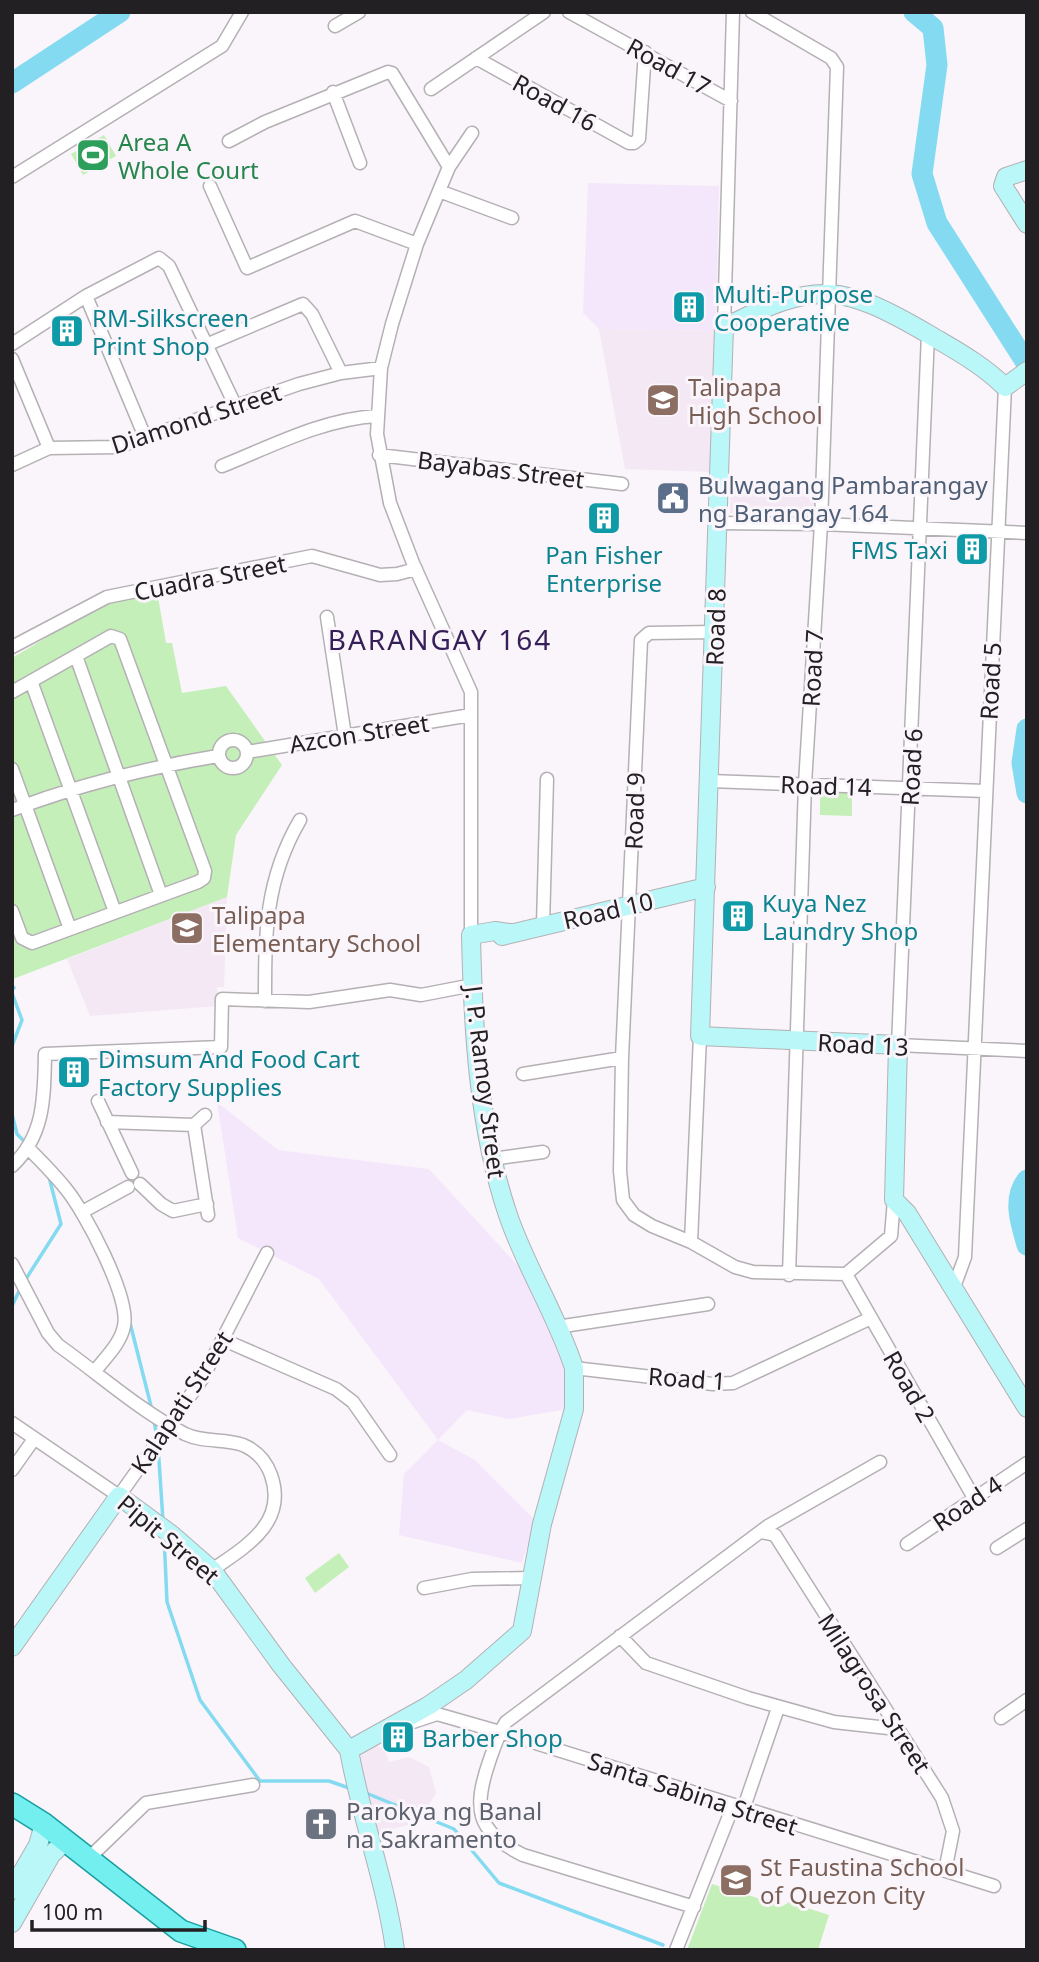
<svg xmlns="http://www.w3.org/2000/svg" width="1039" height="1962" font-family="'Noto Sans',sans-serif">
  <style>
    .built { fill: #f3e8f3 }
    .industrial { fill: #f5e7fb }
    .green { fill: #c4efb9 }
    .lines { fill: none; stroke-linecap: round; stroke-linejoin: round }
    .stream { stroke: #83daf1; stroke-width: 3.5 }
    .river { stroke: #83daf1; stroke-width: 21 }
    .street-casing { stroke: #b4b0b4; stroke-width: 15 }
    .secondary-casing { stroke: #b4b0b4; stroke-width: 20 }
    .primary-casing { stroke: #1a9fa1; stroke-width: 24 }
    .street { stroke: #fff; stroke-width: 12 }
    .secondary { stroke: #b9f7f8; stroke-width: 18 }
    .primary { stroke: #73eff0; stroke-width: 21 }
    .labels { text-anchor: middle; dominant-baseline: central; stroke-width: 6; stroke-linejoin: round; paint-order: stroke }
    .street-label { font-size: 24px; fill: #222022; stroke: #faf5fa }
    .leisure-label { font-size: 24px; fill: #27864d; stroke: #faf5fa; text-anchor: start }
    .culture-label { font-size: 24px; fill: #0d838f; stroke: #faf5fa; text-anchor: start }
    .education-label { font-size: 24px; fill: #785e54; stroke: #faf5fa; text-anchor: start }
    .service-label { font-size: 24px; fill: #4e5e75; stroke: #faf5fa; text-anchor: start }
    .worship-label { font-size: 24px; fill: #5b616d; stroke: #faf5fa; text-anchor: start }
    .quarter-label { font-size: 28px; letter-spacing: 2px; fill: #361f58; stroke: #faf5fa }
  </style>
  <rect width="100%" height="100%" fill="#faf5fa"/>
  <path class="built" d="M 599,329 L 716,331 L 712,472 L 625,469 Z
    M 731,480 L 815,482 L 815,515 L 730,513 Z
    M 227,897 L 224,987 L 217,987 L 218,1006 L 90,1016 L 67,959 Z
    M 376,1745 L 385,1750 L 389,1762 L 409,1757 L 429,1767 L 436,1793 L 419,1822 L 377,1833 L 358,1761 L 365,1749 Z"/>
  <path class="industrial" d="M 588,183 L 719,186 L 716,331 L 599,329 L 583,313 Z
    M 217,1102 L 278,1150 L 429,1169 L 523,1271 L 569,1368 L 568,1409 L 509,1419 L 467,1410 L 438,1440 L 475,1460 L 535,1520 L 522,1563 L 399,1535 L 404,1474 L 438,1440 L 319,1279 L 238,1238 Z"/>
  <path class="green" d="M 104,135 L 116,156 L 83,175 L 71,154 Z
    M 157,591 L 166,643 L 172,643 L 182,693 L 226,686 L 282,765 L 236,835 L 227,897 L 13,979 L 12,658 L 103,604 Z
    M 820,789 L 852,790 L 852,816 L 820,815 Z
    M 339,1553 L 349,1567 L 315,1593 L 305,1578 Z
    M 712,1884 L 783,1906 L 789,1902 L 829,1915 L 818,1950 L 687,1950 Z"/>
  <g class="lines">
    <path class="stream" d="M 12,985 L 14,988
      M 12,993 L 22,1020 L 12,1046
      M 12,1114 L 17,1134 L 27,1144
      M 24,1282 L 61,1224 L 49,1177
      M 12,1306 L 20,1289
      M 129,1319 L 152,1410
      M 154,1421 L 157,1438
      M 158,1445 L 163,1521
      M 164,1536 L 167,1602 L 200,1700 L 260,1781 L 329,1781 L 352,1789
      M 366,1793 L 454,1829 L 499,1883 L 663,1945"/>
    <path class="river" d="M 914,12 L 933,28 L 937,65 L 922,174 L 937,223 L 1027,364
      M 12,83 L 120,12
      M 1027,729 L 1022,763 L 1027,793
      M 1027,1180 C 1012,1199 1021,1224 1027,1245"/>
    <g class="street-casing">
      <path id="street" d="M 569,12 L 731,101
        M 752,12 L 831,58 L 837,67 L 821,524 L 805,784 L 789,1275
        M 335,26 L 359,12
        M 476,58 L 629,143 L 634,143 L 639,139 L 645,52
        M 431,89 L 544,12
        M 333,92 L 360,163
        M 229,141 L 265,122 L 388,72 L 392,73 L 449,167
        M 12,177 L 222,46 L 242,12
        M 210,186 L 247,268 L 355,221 L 417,244
        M 439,191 L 512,218
        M 86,296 L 145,437
        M 724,328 L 733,12
        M 928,334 L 898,1045 L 1027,1051
        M 12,344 L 86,296 L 159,258 L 169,266 L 235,405
        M 206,345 L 303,304 L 312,314 L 341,373
        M 12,359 L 49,448
        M 379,455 L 622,484
        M 12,465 L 49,448 L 118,447 L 299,384 L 341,373 L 381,368
        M 222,466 C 272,446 323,419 377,416
        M 719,523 L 821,524 L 1027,533
        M 327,617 L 345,736
        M 714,632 L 649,633 L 641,640 L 622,1058 L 620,1171 L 623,1200 L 634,1215 L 652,1226 L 691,1242 L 735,1267 L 753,1272 L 846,1274 L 891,1236 L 894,1200
        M 12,647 L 107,597 L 312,556 L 380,575 L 397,574 L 416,569
        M 76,656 L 161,895
        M 31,681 L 115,912
        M 12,692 L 111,636 L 120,639 L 205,871 L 204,878 L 198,882 L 32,943 L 22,938 L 12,911
        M219 754a14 14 0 1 1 28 0a14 14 0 1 1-28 0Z
        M 247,752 L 471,715
        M 12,769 L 70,929
        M 710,781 L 985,791
        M 12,810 C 81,784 145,768 218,756
        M 543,925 L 547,779
        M 471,935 L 471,692 L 413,563 L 390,503 L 377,434 L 381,368 L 392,324 L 417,244 L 439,191 L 449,167 L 472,133
        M 265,1001 C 265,933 265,880 300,820
        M 523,1074 L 622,1058
        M 98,1101 L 132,1173
        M 107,1122 L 194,1125 L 205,1115
        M 194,1125 L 208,1215
        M 29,1149 C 42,1162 55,1175 66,1189 C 85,1212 130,1297 124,1326 C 121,1343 105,1358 95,1371
        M 492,1159 L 543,1152
        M 12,1166 C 45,1135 44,1097 45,1054 L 221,1047 L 222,999 L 309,1002 L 390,990 L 421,995 L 473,985
        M 140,1184 L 161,1204 L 173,1211 L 207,1204
        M 82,1212 L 128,1187
        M 691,1242 L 700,1036
        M 12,1264 L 48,1333 L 58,1345 C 99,1374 140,1411 185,1434 C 204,1443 224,1438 243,1445 C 257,1451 266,1461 271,1475 C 288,1523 245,1547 212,1570
        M 846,1274 L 974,1498
        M 954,1287 L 965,1257 L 1005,387
        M 557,1327 L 708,1304
        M 224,1340 L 336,1389 L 353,1402 L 390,1455
        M 574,1368 L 713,1384 L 733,1383 L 871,1318
        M 12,1423 L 119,1496 L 202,1379 L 267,1253
        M 12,1470 L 34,1439
        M 762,1532 L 775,1535 L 942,1798 L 953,1831 L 945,1871
        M 907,1544 L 1027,1463
        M 997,1548 L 1027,1529
        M 424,1588 L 472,1579 L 532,1578
        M 620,1636 L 646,1663 L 748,1698 L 834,1722 L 897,1729
        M 1001,1718 L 1027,1700
        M 413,1722 L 437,1714 L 500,1732 L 994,1886
        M 743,1810 L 778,1708
        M 88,1859 L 146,1803 L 253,1785
        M 694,1907 L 523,1855 C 476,1832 473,1809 489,1762 C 494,1748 498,1734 506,1722 L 768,1526 L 880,1462
        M 676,1950 L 733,1806"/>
    </g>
    <g class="secondary-casing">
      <path id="secondary" d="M 1027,170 L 1006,177 L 1003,186 L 1027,224
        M 1027,371 L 1005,387 C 983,365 957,351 930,335 C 841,283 816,280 724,328 L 700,1036 L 898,1045 L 894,1200 L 907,1213 L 1027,1408
        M 502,936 L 706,887
        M 12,1647 L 119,1496 L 172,1535 L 212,1570 L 281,1665 L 349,1750
        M 349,1750 L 428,1706 L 466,1680 L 522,1631 L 542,1524 L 574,1409 L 574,1368 C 557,1315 526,1268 508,1215 C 478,1127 473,1028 471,935 L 495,931 L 510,933
        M 349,1750 C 361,1818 386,1882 395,1950
        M 12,1890 L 38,1845 L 44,1824
        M 12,1923 L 51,1855 L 65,1841"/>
    </g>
    <g class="primary-casing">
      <path id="primary" d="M 12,1804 L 44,1824 L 181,1931 L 235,1950"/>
    </g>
    <use href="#street" class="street"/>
    <use href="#secondary" class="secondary"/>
    <use href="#primary" class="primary"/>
  </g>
  <defs>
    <g id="stadium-square" transform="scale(1.75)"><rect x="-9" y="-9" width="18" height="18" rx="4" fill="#2e9e5b" stroke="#faf5fa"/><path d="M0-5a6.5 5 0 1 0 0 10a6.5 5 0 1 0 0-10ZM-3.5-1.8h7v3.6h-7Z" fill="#fff"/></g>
    <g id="building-square" transform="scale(1.75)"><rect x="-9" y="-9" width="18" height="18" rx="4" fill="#0f9aa8" stroke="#faf5fa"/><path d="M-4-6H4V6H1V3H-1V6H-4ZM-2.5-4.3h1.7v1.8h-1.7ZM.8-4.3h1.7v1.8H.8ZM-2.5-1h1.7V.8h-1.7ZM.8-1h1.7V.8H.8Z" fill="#fff"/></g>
    <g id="school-square" transform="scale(1.75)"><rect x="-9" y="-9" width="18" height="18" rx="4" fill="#8d6e63" stroke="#faf5fa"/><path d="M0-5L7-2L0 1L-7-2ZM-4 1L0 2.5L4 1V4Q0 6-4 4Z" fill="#fff"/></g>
    <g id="civic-square" transform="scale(1.75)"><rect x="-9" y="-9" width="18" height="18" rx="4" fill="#5c6f8a" stroke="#faf5fa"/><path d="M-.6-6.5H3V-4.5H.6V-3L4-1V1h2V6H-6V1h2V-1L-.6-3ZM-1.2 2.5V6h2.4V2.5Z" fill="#fff"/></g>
    <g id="church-square" transform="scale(1.75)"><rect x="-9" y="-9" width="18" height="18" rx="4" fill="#6b7280" stroke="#faf5fa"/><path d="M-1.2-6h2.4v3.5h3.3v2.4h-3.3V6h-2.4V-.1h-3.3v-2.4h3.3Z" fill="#fff"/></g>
  </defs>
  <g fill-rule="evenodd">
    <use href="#stadium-square" x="93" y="155"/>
    <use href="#building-square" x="689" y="307"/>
    <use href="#building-square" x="67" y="331"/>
    <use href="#school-square" x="663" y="400"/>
    <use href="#civic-square" x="673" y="498"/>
    <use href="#building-square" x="604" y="518"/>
    <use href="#building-square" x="972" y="549"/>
    <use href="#building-square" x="738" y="916"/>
    <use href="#school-square" x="187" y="928"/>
    <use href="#building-square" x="74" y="1072"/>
    <use href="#building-square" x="398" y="1737"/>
    <use href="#church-square" x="321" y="1824"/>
    <use href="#school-square" x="736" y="1880"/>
  </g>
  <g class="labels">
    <g class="street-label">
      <text transform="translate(669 66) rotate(29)">Road 17</text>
      <text transform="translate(555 102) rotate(29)">Road 16</text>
      <text transform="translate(196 418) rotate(-18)">Diamond Street</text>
      <text transform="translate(501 469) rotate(7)">Bayabas Street</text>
      <text transform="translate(210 577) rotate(-11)">Cuadra Street</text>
      <text transform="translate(715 627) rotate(-88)">Road 8</text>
      <text transform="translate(812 668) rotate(-87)">Road 7</text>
      <text transform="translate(990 681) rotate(-87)">Road 5</text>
      <text transform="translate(359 733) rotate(-9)">Azcon Street</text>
      <text transform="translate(911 767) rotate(-87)">Road 6</text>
      <text transform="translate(826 785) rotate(2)">Road 14</text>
      <text transform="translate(634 811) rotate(-88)">Road 9</text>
      <text transform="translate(608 910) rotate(-13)">Road 10</text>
      <text transform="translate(863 1044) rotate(3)">Road 13</text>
      <text transform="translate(486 1082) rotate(83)">J. P. Ramoy Street</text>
      <text transform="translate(687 1378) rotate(4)">Road 1</text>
      <text transform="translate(910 1386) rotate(60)">Road 2</text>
      <text transform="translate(181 1402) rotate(-57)">Kalapati Street</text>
      <text transform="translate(967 1503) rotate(-34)">Road 4</text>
      <text transform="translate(169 1539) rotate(40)">Pipit Street</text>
      <text transform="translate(875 1693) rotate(57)">Milagrosa Street</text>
      <text transform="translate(693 1793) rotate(18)">Santa Sabina Street</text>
    </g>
    <g class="leisure-label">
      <text x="118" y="141">Area A<tspan x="118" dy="28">Whole Court</tspan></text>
    </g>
    <g class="culture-label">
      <text x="714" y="293">Multi-Purpose<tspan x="714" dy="28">Cooperative</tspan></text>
      <text x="92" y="317">RM-Silkscreen<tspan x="92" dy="28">Print Shop</tspan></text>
      <text x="948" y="549" text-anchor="end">FMS Taxi</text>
      <text x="604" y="554" text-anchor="middle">Pan Fisher<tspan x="604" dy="28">Enterprise</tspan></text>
      <text x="762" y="902">Kuya Nez<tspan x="762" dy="28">Laundry Shop</tspan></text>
      <text x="98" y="1058">Dimsum And Food Cart<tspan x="98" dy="28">Factory Supplies</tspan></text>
      <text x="422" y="1737">Barber Shop</text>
    </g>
    <g class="education-label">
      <text x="688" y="386">Talipapa<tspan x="688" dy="28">High School</tspan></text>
      <text x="212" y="914">Talipapa<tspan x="212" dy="28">Elementary School</tspan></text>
      <text x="760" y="1866">St Faustina School<tspan x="760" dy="28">of Quezon City</tspan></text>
    </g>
    <g class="service-label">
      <text x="698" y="484">Bulwagang Pambarangay<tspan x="698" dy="28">ng Barangay 164</tspan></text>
    </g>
    <g class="worship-label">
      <text x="346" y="1810">Parokya ng Banal<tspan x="346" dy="28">na Sakramento</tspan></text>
    </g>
    <g class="quarter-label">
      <text x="440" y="639">BARANGAY 164</text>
    </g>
  </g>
  <rect width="1039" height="1962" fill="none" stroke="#222022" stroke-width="28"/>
  <path d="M32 1920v10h173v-10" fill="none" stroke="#222022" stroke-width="3.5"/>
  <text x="42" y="1920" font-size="21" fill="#222022" stroke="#faf5fa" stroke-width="5" paint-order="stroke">100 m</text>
</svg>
